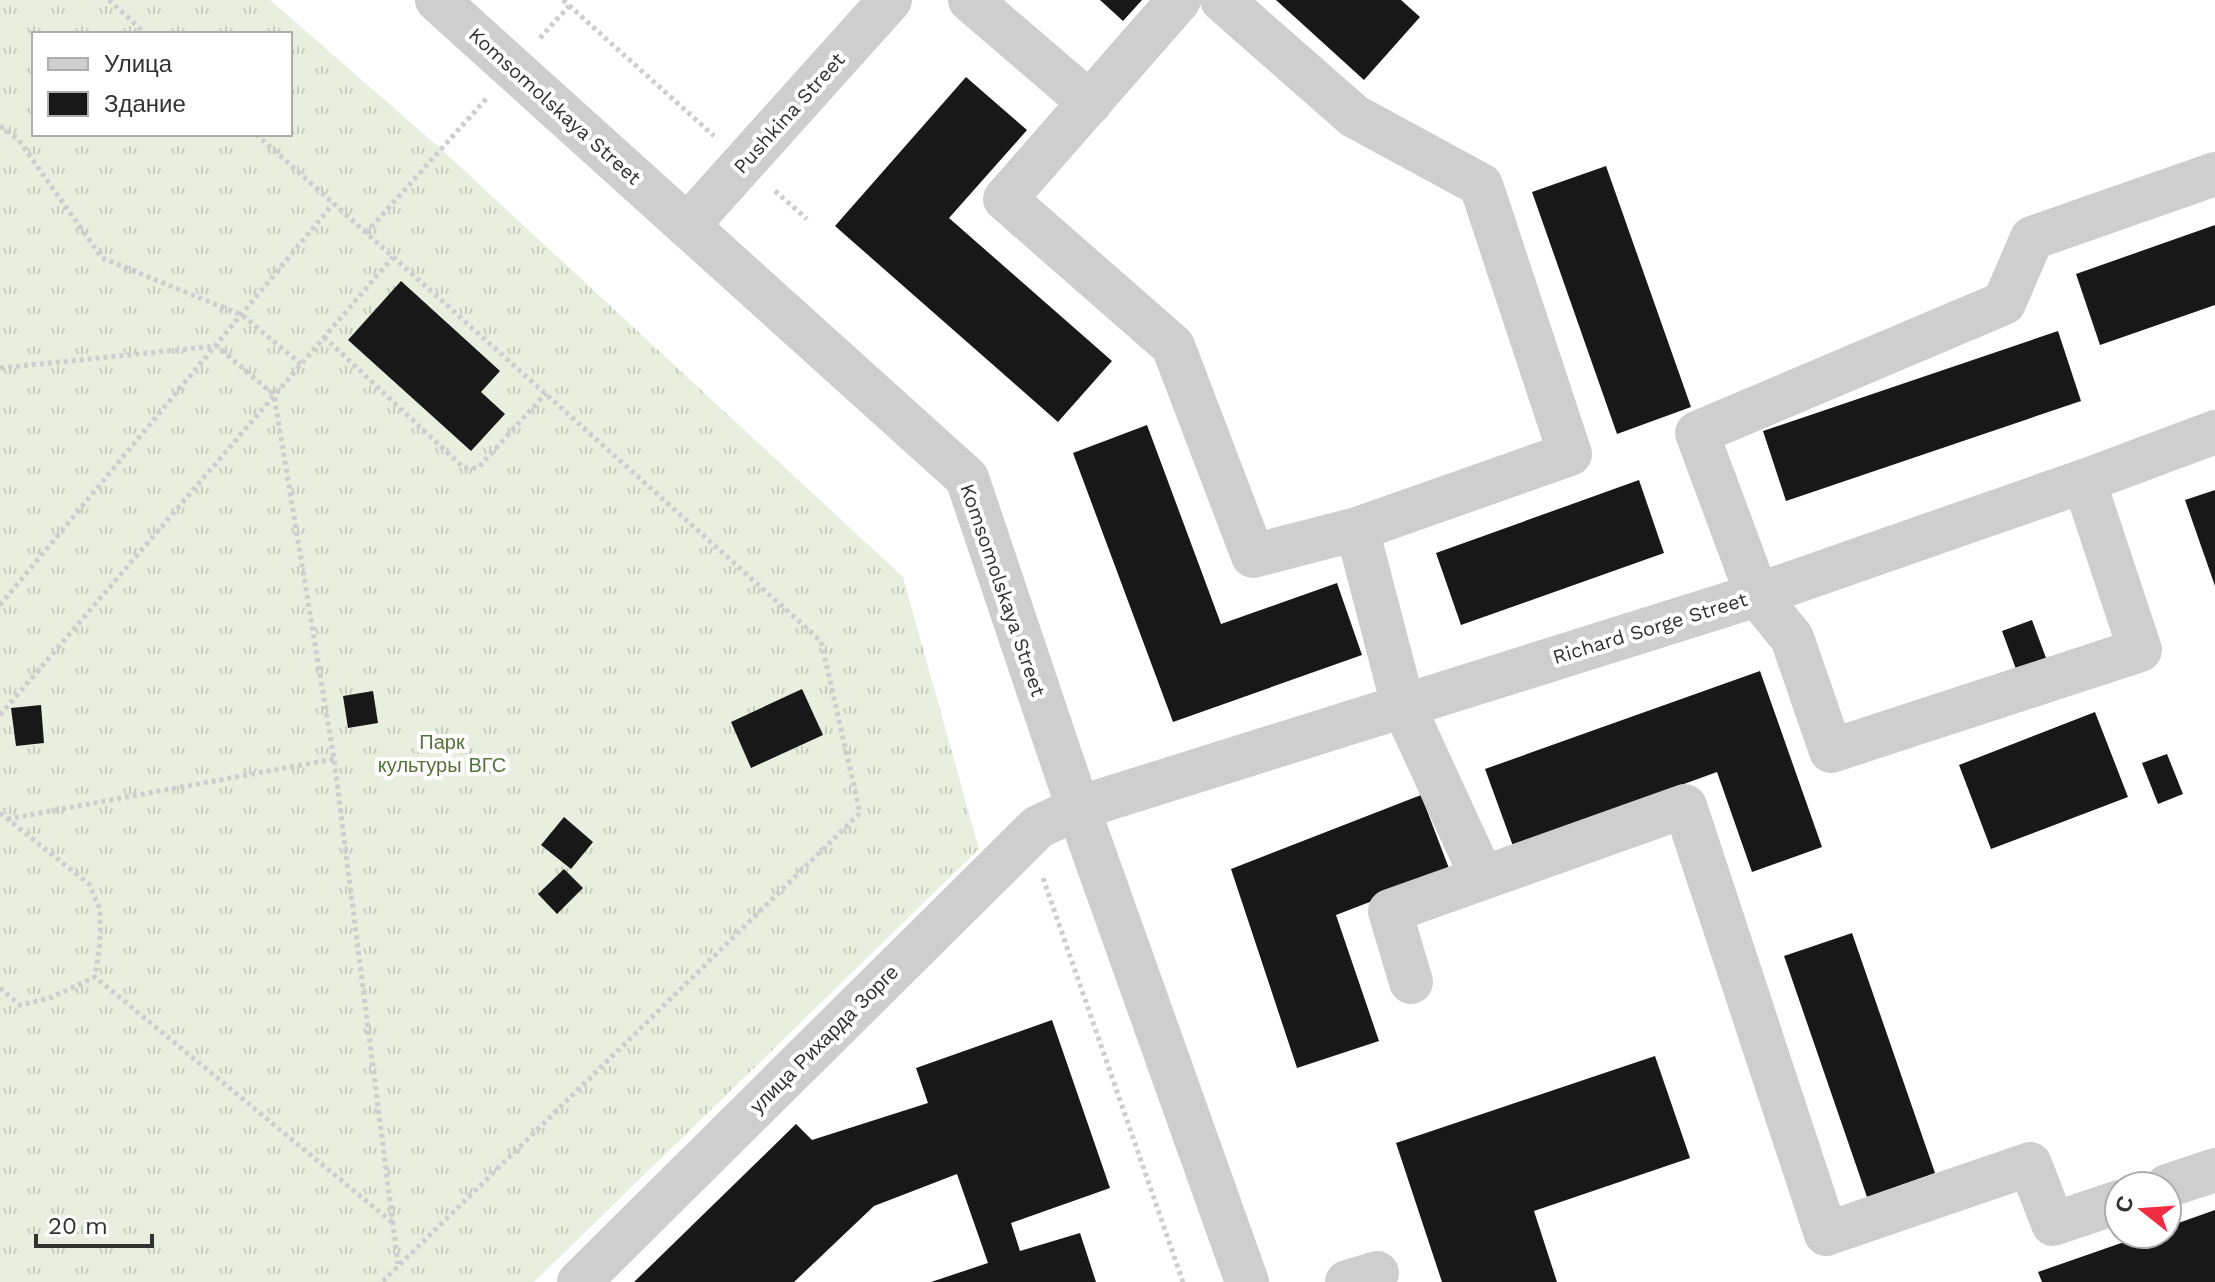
<svg xmlns="http://www.w3.org/2000/svg" width="2215" height="1282" font-family="'Work Sans',sans-serif">
  <style>
    .grass { fill: url(#grass-tufts); fill-rule: evenodd }
    .building { fill: #181818 }
    .lines { fill: none; stroke-linecap: round; stroke-linejoin: round }
    .path { stroke: #cecece; stroke-width: 5; stroke-dasharray: 4 4; stroke-linecap: butt }
    .minor { stroke: #cecece; stroke-width: 44 }
    .labels { text-anchor: middle; dominant-baseline: central; stroke-width: 8; stroke-linejoin: round; paint-order: stroke }
    .street-label { font-size: 20px; fill: #313131; stroke: #fff }
    .park-label { font-size: 20px; fill: #57713b; stroke: #fff }
  </style>
  <defs>
    <pattern id="grass-tufts" width="24" height="20" patternUnits="userSpaceOnUse" patternTransform="scale(2)"><rect width="24" height="20" fill="#e8efdf"/><path d="M3 7l-1-3M5 7V3M7 7l1-3M15 17l-1-3M17 17v-4M19 17l1-3" fill="none" stroke="#c7cdc0"/></pattern>
  </defs>
  <rect width="100%" height="100%" fill="#fff"/>
  <path class="grass" d="M 0,0 L 270,0 L 441,149 L 903,577 L 979,849 L 534,1282 L 0,1282 ZM 34,34 L 290,34 L 290,134 L 34,134 Z"/>
  <path class="building" d="M 1100,0 L 1142,0 L 1123,21 Z
    M 1276,0 L 1401,0 L 1420,17 L 1364,80 Z
    M 966,77 L 1027,130 L 949,218 L 1112,361 L 1058,422 L 835,226 Z
    M 1606,166 L 1691,407 L 1617,434 L 1532,192 Z
    M 2215,225 L 2215,305 L 2100,345 L 2076,274 Z
    M 401,281 L 500,371 L 481,392 L 505,414 L 471,451 L 348,340 Z
    M 2058,331 L 2081,401 L 1786,501 L 1763,431 Z
    M 1147,425 L 1221,624 L 1337,583 L 1362,655 L 1173,722 L 1073,453 Z
    M 1639,480 L 1664,553 L 1461,625 L 1436,553 Z
    M 2215,490 L 2215,586 L 2185,500 Z
    M 2032,620 L 2046,658 L 2016,669 L 2002,631 Z
    M 1760,671 L 1822,847 L 1752,872 L 1717,772 L 1513,846 L 1485,769 Z
    M 802,689 L 823,735 L 751,768 L 731,722 Z
    M 373,691 L 378,723 L 348,728 L 343,696 Z
    M 41,705 L 44,743 L 16,746 L 11,708 Z
    M 2095,712 L 2128,797 L 1991,849 L 1959,765 Z
    M 2167,754 L 2183,794 L 2158,804 L 2142,763 Z
    M 1421,795 L 1450,871 L 1336,915 L 1379,1041 L 1297,1068 L 1231,869 Z
    M 564,817 L 593,842 L 571,869 L 541,845 Z
    M 564,869 L 583,888 L 557,914 L 538,894 Z
    M 1852,933 L 1935,1173 L 1867,1197 L 1784,956 Z
    M 1052,1020 L 1110,1188 L 1011,1223 L 1020,1251 L 1080,1233 L 1096,1282 L 931,1282 L 988,1263 L 957,1174 L 874,1206 L 794,1282 L 634,1282 L 796,1124 L 812,1140 L 928,1103 L 916,1068 Z
    M 1655,1056 L 1690,1158 L 1534,1211 L 1557,1282 L 1442,1282 L 1396,1143 Z
    M 2215,1210 L 2215,1282 L 2042,1282 L 2038,1272 L 2147,1234 L 2167,1234 L 2167,1227 Z"/>
  <g class="lines">
    <path class="path" d="M 109,0 L 146,34
      M 563,0 L 714,136
      M 540,38 L 569,6
      M 0,126 L 18,139 L 102,258 L 242,315 L 301,364
      M 256,134 L 821,641 L 860,813 L 382,1282
      M 775,191 L 807,219
      M 366,233 L 486,99
      M 324,337 L 464,468 L 478,468 L 546,393
      M 0,368 L 217,346 L 274,395 L 334,759 L 398,1264
      M 0,605 L 333,204
      M 0,715 L 393,257
      M 0,813 L 89,884 L 100,909 L 100,942 L 95,977
      M 7,819 L 334,759
      M 1043,878 L 1183,1282
      M 0,988 L 20,1005 L 50,998 L 95,977 L 393,1223"/>
    <path class="minor" d="M 437,0 L 967,478 L 1078,808 L 1247,1282
      M 970,0 L 1090,103
      M 1179,0 L 1005,199 L 1173,346 L 1253,556 L 1357,529 L 1570,454 L 1481,185 L 1354,116 L 1222,0
      M 687,226 L 890,0
      M 2084,481 L 2140,650 L 1831,751 L 1792,638 L 1757,595 L 1697,433 L 2004,303 L 2032,238 L 2215,174
      M 1357,529 L 1403,705 L 1482,877
      M 1411,982 L 1390,911 L 1685,806 L 1826,1234 L 2030,1164 L 2053,1224 L 2119,1202
      M 2167,1186 L 2215,1170
      M 579,1282 L 1038,827 L 1078,808 L 1757,595 L 2084,481 L 2215,432
      M 1347,1282 L 1377,1273"/>
  </g>
  <g class="labels">
    <g class="street-label">
      <text transform="translate(555 106) rotate(42)">Komsomolskaya Street</text>
      <text transform="translate(789 113) rotate(-48)">Pushkina Street</text>
      <text transform="translate(1003 590) rotate(71)">Komsomolskaya Street</text>
      <text transform="translate(1650 628) rotate(-17)">Richard Sorge Street</text>
      <text transform="translate(824 1039) rotate(-45)">улица Рихарда Зорге</text>
    </g>
    <g class="park-label">
      <text x="442" y="742">Парк<tspan x="442" dy="23">культуры ВГС</tspan></text>
    </g>
  </g>
  <rect x="32" y="32" width="260" height="104" fill="#ffffff" stroke="#adadad" stroke-width="2"/>
  <rect x="48" y="58" width="40" height="12" fill="#cecece" stroke="#adadad" stroke-width="2"/>
  <text x="104" y="72" font-size="24" fill="#313131">Улица</text>
  <rect x="48" y="92" width="40" height="24" fill="#181818" stroke="#adadad" stroke-width="2"/>
  <text x="104" y="112" font-size="24" fill="#313131">Здание</text>
  <g transform="translate(2143 1210) rotate(287)"><circle r="38" fill="#ffffff" stroke="#adadad" stroke-width="2"/>
  <path d="M0-6L14 30L0 20L-14 30Z" fill="#f02c43"/>
  <text y="-12" font-size="22" font-weight="bold" text-anchor="middle" fill="#313131">С</text>
  </g>
  <path d="M36 1234v12h116v-12" fill="none" stroke="#313131" stroke-width="4"/>
  <text x="48" y="1234" font-size="24" fill="#313131" stroke="#ffffff" stroke-width="6" paint-order="stroke">20 m</text>
</svg>
